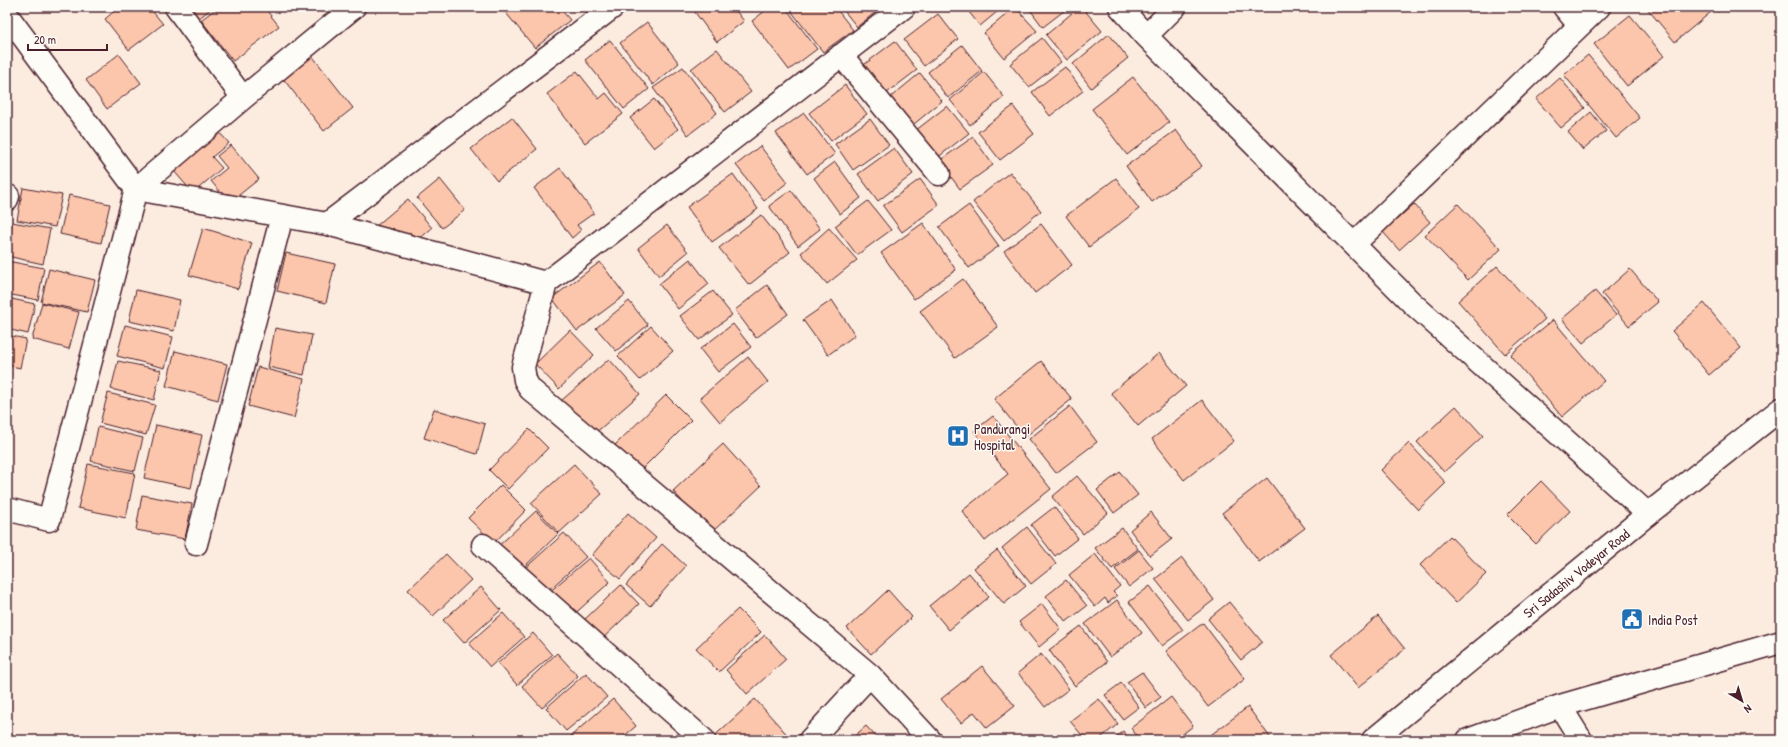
<svg xmlns="http://www.w3.org/2000/svg" width="1788" height="747" font-family="'Patrick Hand',sans-serif">
  <style>
    .building { fill: #fbc6ac; stroke: #4a1f2b }
    .lines { fill: none; stroke-linecap: round; stroke-linejoin: round }
    .street-casing { stroke: #4a1f2b; stroke-width: 25 }
    .secondary-casing { stroke: #4a1f2b; stroke-width: 25 }
    .street { stroke: #fdfcf7; stroke-width: 22 }
    .secondary { stroke: #fdfcf7; stroke-width: 22 }
    .labels { text-anchor: middle; dominant-baseline: central; stroke-width: 3; stroke-linejoin: round; paint-order: stroke }
    .poi-label { font-size: 14px; fill: #4a1f2b; stroke: #fdfcf7; text-anchor: start }
    .street-label { font-size: 14px; fill: #4a1f2b; stroke: #fdfcf7 }
  </style>
  <rect width="100%" height="100%" fill="#fcece0"/>
  <filter id="ink" filterUnits="userSpaceOnUse"><feTurbulence type="fractalNoise" baseFrequency=".025" numOctaves="2"/><feDisplacementMap in="SourceGraphic" scale="8" xChannelSelector="R" yChannelSelector="G"/><feConvolveMatrix kernelMatrix="1 2 1 2 8 2 1 2 1" color-interpolation-filters="sRGB"/></filter>
  <g filter="url(#ink)">
    <path class="building" d="M 119,7 L 149,7 L 163,24 L 129,50 L 105,19 Z
      M 189,7 L 213,7 L 198,19 Z
      M 218,7 L 264,7 L 279,26 L 233,61 L 201,20 Z
      M 501,7 L 559,7 L 570,20 L 535,48 Z
      M 691,7 L 733,7 L 744,21 L 717,42 Z
      M 770,7 L 785,7 L 817,49 L 789,70 L 752,21 Z
      M 788,7 L 835,7 L 853,30 L 823,52 Z
      M 841,7 L 882,7 L 857,27 Z
      M 965,7 L 1003,7 L 980,26 Z
      M 1015,7 L 1037,31 L 1004,58 L 984,33 Z
      M 1028,7 L 1069,7 L 1043,27 Z
      M 1079,7 L 1082,7 L 1102,31 L 1067,60 L 1046,35 Z
      M 1646,7 L 1707,7 L 1711,12 L 1675,42 Z
      M 1714,7 L 1724,7 L 1718,12 Z
      M 938,14 L 958,39 L 924,66 L 904,40 Z
      M 1630,15 L 1664,56 L 1627,86 L 1594,44 Z
      M 647,22 L 679,63 L 653,85 L 620,43 Z
      M 1109,34 L 1128,58 L 1091,88 L 1073,64 Z
      M 1042,38 L 1061,62 L 1029,87 L 1010,64 Z
      M 610,40 L 649,89 L 624,109 L 585,60 Z
      M 895,41 L 917,70 L 883,96 L 861,67 Z
      M 962,45 L 982,71 L 948,98 L 928,72 Z
      M 717,49 L 751,92 L 725,112 L 691,69 Z
      M 310,53 L 353,108 L 324,131 L 281,76 Z
      M 119,54 L 141,83 L 107,109 L 86,80 Z
      M 1588,55 L 1640,118 L 1616,138 L 1564,75 Z
      M 683,67 L 717,113 L 688,135 L 653,88 Z
      M 1065,67 L 1083,91 L 1050,116 L 1032,92 Z
      M 577,71 L 599,99 L 606,93 L 623,114 L 585,143 L 547,94 Z
      M 984,72 L 1004,97 L 970,125 L 950,100 Z
      M 920,73 L 942,101 L 908,129 L 886,101 Z
      M 1133,77 L 1169,122 L 1127,155 L 1092,109 Z
      M 1560,78 L 1585,108 L 1561,128 L 1536,99 Z
      M 845,85 L 867,114 L 831,141 L 809,113 Z
      M 654,99 L 678,129 L 654,148 L 630,118 Z
      M 947,106 L 969,133 L 937,158 L 915,131 Z
      M 1013,106 L 1034,134 L 1000,160 L 978,132 Z
      M 1591,112 L 1606,131 L 1583,150 L 1568,132 Z
      M 804,113 L 835,154 L 807,174 L 776,133 Z
      M 512,117 L 537,149 L 497,181 L 471,149 Z
      M 870,119 L 889,145 L 853,170 L 835,144 Z
      M 1176,130 L 1202,166 L 1152,202 L 1126,166 Z
      M 218,131 L 229,143 L 212,157 L 222,168 L 193,193 L 173,170 Z
      M 973,137 L 993,165 L 960,189 L 939,161 Z
      M 231,145 L 259,179 L 229,203 L 211,181 L 227,168 L 217,156 Z
      M 760,146 L 788,182 L 764,201 L 736,165 Z
      M 894,148 L 913,174 L 878,201 L 858,174 Z
      M 835,162 L 861,198 L 840,214 L 814,178 Z
      M 560,168 L 594,213 L 577,225 L 581,230 L 572,238 L 534,188 Z
      M 1010,172 L 1041,211 L 1004,241 L 973,202 Z
      M 733,174 L 758,209 L 712,242 L 687,207 Z
      M 1116,178 L 1139,209 L 1089,247 L 1066,216 Z
      M 440,179 L 465,210 L 442,228 L 417,198 Z
      M 920,179 L 939,205 L 902,232 L 883,206 Z
      M 23,188 L 62,195 L 55,227 L 17,220 Z
      M 791,190 L 820,229 L 798,246 L 769,206 Z
      M 69,195 L 110,204 L 101,243 L 60,234 Z
      M 408,199 L 432,228 L 417,241 L 410,232 L 400,241 L 398,233 L 393,228 L 385,236 L 376,226 Z
      M 868,201 L 891,230 L 857,255 L 835,226 Z
      M 1414,204 L 1430,222 L 1399,250 L 1383,232 Z
      M 1458,204 L 1501,249 L 1468,280 L 1425,235 Z
      M 969,205 L 999,246 L 969,268 L 939,227 Z
      M 761,215 L 790,252 L 749,285 L 719,248 Z
      M 12,222 L 50,229 L 43,264 L 7,256 L 7,248 Z
      M 923,223 L 956,270 L 914,299 L 881,253 Z
      M 1041,224 L 1072,265 L 1035,293 L 1004,251 Z
      M 667,225 L 688,252 L 659,276 L 638,248 Z
      M 203,228 L 252,243 L 238,289 L 189,275 Z
      M 829,228 L 857,260 L 827,284 L 801,253 Z
      M 286,253 L 335,264 L 326,303 L 277,291 Z
      M 690,259 L 709,284 L 678,309 L 659,284 Z
      M 7,261 L 44,268 L 38,300 L 7,294 Z
      M 600,262 L 625,295 L 577,331 L 552,298 Z
      M 1497,266 L 1545,319 L 1505,354 L 1458,301 Z
      M 49,269 L 95,280 L 87,312 L 41,302 Z
      M 1630,269 L 1658,302 L 1629,326 L 1602,294 Z
      M 963,279 L 998,327 L 955,358 L 920,311 Z
      M 767,285 L 788,314 L 756,338 L 735,310 Z
      M 136,290 L 180,300 L 174,331 L 129,321 Z
      M 713,291 L 732,315 L 699,340 L 680,316 Z
      M 1595,291 L 1616,315 L 1583,343 L 1562,319 Z
      M 7,298 L 35,304 L 28,334 L 7,329 Z
      M 832,300 L 855,335 L 828,355 L 803,320 Z
      M 629,301 L 648,325 L 616,351 L 596,328 Z
      M 42,303 L 79,312 L 69,349 L 32,339 Z
      M 1704,303 L 1741,348 L 1709,375 L 1672,331 Z
      M 1553,320 L 1604,381 L 1562,417 L 1510,355 Z
      M 733,324 L 751,347 L 718,372 L 700,349 Z
      M 125,325 L 173,337 L 165,368 L 117,356 Z
      M 651,326 L 673,351 L 640,380 L 618,356 Z
      M 275,328 L 312,335 L 304,375 L 268,367 Z
      M 570,330 L 594,355 L 559,389 L 535,364 Z
      M 7,335 L 26,339 L 20,368 L 7,365 Z
      M 175,351 L 227,364 L 218,400 L 166,386 Z
      M 1159,353 L 1186,386 L 1138,426 L 1111,393 Z
      M 748,357 L 768,382 L 720,422 L 700,398 Z
      M 609,359 L 640,394 L 585,442 L 554,407 Z
      M 118,361 L 161,370 L 154,400 L 111,389 Z
      M 1041,361 L 1072,399 L 1025,437 L 994,399 Z
      M 258,367 L 304,379 L 294,418 L 248,406 Z
      M 108,393 L 155,405 L 146,435 L 100,423 Z
      M 666,395 L 691,420 L 636,475 L 611,449 Z
      M 1202,400 L 1234,441 L 1184,480 L 1152,439 Z
      M 1070,406 L 1097,442 L 1056,473 L 1029,439 Z
      M 1456,406 L 1483,436 L 1444,472 L 1417,442 Z
      M 434,409 L 485,424 L 477,454 L 424,438 Z
      M 993,416 L 1051,489 L 985,541 L 962,511 L 1008,474 L 974,431 Z
      M 156,425 L 202,435 L 191,488 L 144,478 Z
      M 98,427 L 143,438 L 135,471 L 91,461 Z
      M 529,429 L 548,448 L 508,489 L 489,470 Z
      M 1409,443 L 1446,483 L 1418,510 L 1381,470 Z
      M 723,444 L 761,486 L 711,533 L 673,491 Z
      M 88,464 L 135,473 L 126,518 L 78,508 Z
      M 574,464 L 602,494 L 559,533 L 531,503 Z
      M 1120,472 L 1138,495 L 1114,513 L 1097,490 Z
      M 1077,476 L 1108,513 L 1083,534 L 1052,497 Z
      M 1267,478 L 1305,528 L 1259,562 L 1222,513 Z
      M 1541,481 L 1570,511 L 1536,544 L 1507,515 Z
      M 501,485 L 526,510 L 494,543 L 468,518 Z
      M 142,495 L 192,504 L 185,539 L 136,530 Z
      M 1054,507 L 1078,538 L 1055,556 L 1031,525 Z
      M 536,511 L 558,534 L 517,574 L 494,550 Z
      M 1151,512 L 1172,539 L 1150,556 L 1130,530 Z
      M 628,513 L 656,538 L 620,579 L 592,555 Z
      M 1027,527 L 1056,564 L 1031,584 L 1002,548 Z
      M 1122,528 L 1138,549 L 1112,569 L 1095,548 Z
      M 564,533 L 586,557 L 543,595 L 522,571 Z
      M 1450,536 L 1486,574 L 1456,603 L 1420,565 Z
      M 662,544 L 686,566 L 650,606 L 626,585 Z
      M 997,550 L 1026,586 L 1004,604 L 974,568 Z
      M 1139,550 L 1153,568 L 1129,587 L 1115,569 Z
      M 446,554 L 471,580 L 433,616 L 408,590 Z
      M 1095,554 L 1120,586 L 1113,592 L 1117,596 L 1108,603 L 1105,598 L 1095,607 L 1069,575 Z
      M 589,558 L 610,582 L 570,618 L 548,593 Z
      M 1182,558 L 1214,600 L 1188,620 L 1155,579 Z
      M 969,573 L 989,597 L 949,630 L 929,606 Z
      M 1066,580 L 1087,606 L 1066,622 L 1046,596 Z
      M 621,585 L 639,604 L 602,639 L 584,620 Z
      M 1150,586 L 1183,630 L 1162,646 L 1129,602 Z
      M 481,587 L 501,610 L 464,643 L 443,620 Z
      M 888,590 L 912,617 L 871,654 L 847,628 Z
      M 1117,600 L 1142,633 L 1110,657 L 1085,624 Z
      M 1229,602 L 1262,642 L 1241,660 L 1208,619 Z
      M 1042,604 L 1061,629 L 1039,647 L 1019,622 Z
      M 738,609 L 761,632 L 719,672 L 696,648 Z
      M 503,613 L 524,637 L 490,667 L 469,643 Z
      M 1378,616 L 1405,649 L 1358,688 L 1331,655 Z
      M 1203,623 L 1245,679 L 1208,707 L 1166,651 Z
      M 1081,626 L 1107,662 L 1075,686 L 1049,650 Z
      M 533,633 L 552,655 L 517,685 L 498,663 Z
      M 765,635 L 786,659 L 747,694 L 726,670 Z
      M 557,653 L 578,676 L 542,708 L 522,686 Z
      M 1041,654 L 1069,689 L 1045,707 L 1018,673 Z
      M 982,666 L 1015,706 L 987,728 L 974,712 L 961,723 L 941,699 Z
      M 1142,672 L 1161,697 L 1146,708 L 1127,682 Z
      M 586,673 L 607,697 L 566,731 L 546,708 Z
      M 1121,683 L 1139,707 L 1123,719 L 1105,695 Z
      M 1171,697 L 1193,726 L 1175,740 L 1140,740 L 1131,728 Z
      M 613,699 L 636,726 L 620,740 L 575,740 L 571,736 Z
      M 755,699 L 792,740 L 710,740 Z
      M 1099,699 L 1118,724 L 1098,740 L 1086,740 L 1070,721 Z
      M 1248,707 L 1272,740 L 1204,740 Z
      M 866,726 L 879,740 L 850,740 Z
      M 1123,731 L 1130,740 L 1112,740 Z"/>
    <g class="lines">
      <g class="street-casing">
        <path id="street" d="M 176,7 L 243,98
          M 904,7 L 546,283 L 523,367 L 525,380 L 530,389 L 870,675 L 930,740
          M 1120,7 L 1146,36 L 1412,303 L 1648,514
          M 1564,7 L 1579,25
          M 7,15 L 136,189 L 327,224 L 546,283
          M 1146,36 L 1175,7
          M 841,55 L 939,174
          M 7,199 L 8,196
          M 327,224 L 613,7
          M 1354,244 L 1599,7
          M 7,509 L 49,520 L 136,189 L 243,98 L 354,7
          M 196,544 L 282,216
          M 483,545 L 704,740
          M 1560,706 L 1581,740
          M 810,740 L 870,675
          M 1468,740 L 1560,706 L 1781,642"/>
      </g>
      <g class="secondary-casing">
        <path id="secondary" d="M 1373,740 L 1648,514 L 1781,409"/>
      </g>
      <use href="#street" class="street"/>
      <use href="#secondary" class="secondary"/>
    </g>
  </g>
  <defs>
    <g id="hospital-square" transform="scale(1.15)"><rect x="-9" y="-9" width="18" height="18" rx="4" fill="#1f6fb2" stroke="#fdfcf7"/><path d="M-5-5h3v3.5h4V-5h3V5h-3V1.5h-4V5h-3Z" fill="#fff"/></g>
    <g id="civic-square" transform="scale(1.15)"><rect x="-9" y="-9" width="18" height="18" rx="4" fill="#1f6fb2" stroke="#fdfcf7"/><path d="M-.6-6.5H3V-4.5H.6V-3L4-1V1h2V6H-6V1h2V-1L-.6-3ZM-1.2 2.5V6h2.4V2.5Z" fill="#fff"/></g>
  </defs>
  <g fill-rule="evenodd">
    <use href="#hospital-square" x="958" y="436"/>
    <use href="#civic-square" x="1632" y="619"/>
  </g>
  <g class="labels">
    <g class="poi-label">
      <text x="974" y="428">Pandurangi<tspan x="974" dy="16">Hospital</tspan></text>
      <text x="1648" y="619">India Post</text>
    </g>
    <g class="street-label">
      <text transform="translate(1576 573) rotate(-39)">Sri Sadashiv Vodeyar Road</text>
    </g>
  </g>
  <rect width="1788" height="747" fill="none" stroke="#fdfcf7" stroke-width="24"/>
  <rect x="12" y="12" width="1764" height="723" fill="none" stroke="#4a1f2b" stroke-width="1.5" filter="url(#ink)"/>
  <g transform="translate(1742 701) rotate(142)" stroke="#fdfcf7" stroke-width="3" paint-order="stroke">
  <path d="M0-3L7 15L0 10L-7 15Z" fill="#4a1f2b"/>
  <text y="-6" font-size="11" font-weight="bold" text-anchor="middle" fill="#4a1f2b">N</text>
  </g>
  <path d="M28 44v6h79v-6" fill="none" stroke="#4a1f2b" stroke-width="2"/>
  <text x="34" y="44" font-size="12" fill="#4a1f2b" stroke="#fdfcf7" stroke-width="3" paint-order="stroke">20 m</text>
</svg>
